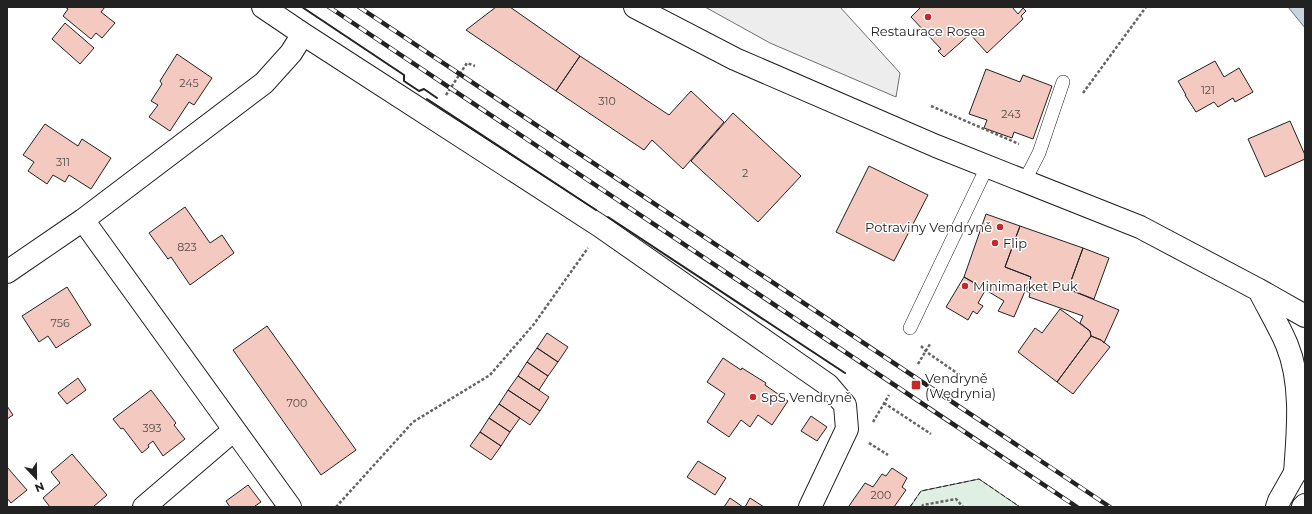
<svg xmlns="http://www.w3.org/2000/svg" width="1312" height="514" font-family="Montserrat,sans-serif">
  <style>
    .green { fill: #e0efe3; stroke: #6f6f6f }
    .parking { fill: #ededed; stroke: #6f6f6f }
    .water { fill: #c7d3dd; stroke: #6f6f6f }
    .building { fill: #f3c9c0; stroke: #222 }
    .lines { fill: none; stroke-linecap: round; stroke-linejoin: round }
    .service-casing { stroke: #222; stroke-width: 14 }
    .minor-casing { stroke: #222; stroke-width: 24 }
    .tertiary-casing { stroke: #222; stroke-width: 24 }
    .secondary-casing { stroke: #222; stroke-width: 24 }
    .path { stroke: #646464; stroke-width: 2.5; stroke-dasharray: 3 2; stroke-linecap: butt }
    .service { stroke: #fff; stroke-width: 13 }
    .minor { stroke: #fff; stroke-width: 22 }
    .tertiary { stroke: #fff; stroke-width: 22 }
    .secondary { stroke: #fff; stroke-width: 22 }
    .rail-casing { stroke: #222; stroke-width: 4.5 }
    .rail { stroke: #fff; stroke-width: 3; stroke-dasharray: 9; stroke-linecap: butt }
    .fence { stroke: #222; stroke-width: 1; stroke-dasharray: 5 2; stroke-linecap: butt }
    .wall { stroke: #222; stroke-width: 2 }
    .poi-dot { fill: #c62828; stroke: #fff; stroke-width: 1.5 }
    .labels { text-anchor: middle; dominant-baseline: central; stroke-width: 3; stroke-linejoin: round; paint-order: stroke }
    .number-label { font-size: 11px; fill: #564c4a }
    .poi-label { font-size: 13px; fill: #222; stroke: #fff; text-anchor: start }
  </style>
  <rect width="100%" height="100%" fill="#fff"/>
  <path class="green" d="M 979,479 L 1020,507 L 910,507 L 921,491 Z"/>
  <path class="parking" d="M 705,7 L 840,7 L 900,73 L 896,97 L 770,43 Z"/>
  <path class="water" d="M 1288,7 L 1305,7 L 1305,28 Z"/>
  <path class="building" d="M 65,7 L 105,7 L 101,12 L 115,23 L 102,38 L 96,33 L 91,39 L 63,16 L 68,9 Z
    M 496,7 L 510,7 L 580,56 L 556,91 L 466,30 Z
    M 921,7 L 1012,7 L 1018,14 L 1023,8 L 1026,11 L 1021,16 L 1023,19 L 987,53 L 970,34 L 944,57 L 938,51 L 941,49 L 911,17 Z
    M 65,23 L 94,48 L 80,64 L 52,39 Z
    M 177,54 L 212,78 L 194,105 L 189,102 L 170,131 L 149,117 L 158,105 L 151,101 L 162,84 L 160,81 Z
    M 580,56 L 669,115 L 691,91 L 724,122 L 683,169 L 652,140 L 644,150 L 556,91 Z
    M 1215,61 L 1224,77 L 1239,68 L 1253,92 L 1235,102 L 1233,98 L 1218,107 L 1214,102 L 1196,112 L 1185,95 L 1186,95 L 1178,81 Z
    M 986,69 L 1020,82 L 1023,75 L 1052,86 L 1033,139 L 1014,132 L 1012,138 L 984,128 L 987,120 L 969,114 Z
    M 733,113 L 801,176 L 758,222 L 691,161 Z
    M 1290,121 L 1305,155 L 1305,159 L 1265,177 L 1248,139 Z
    M 45,124 L 78,146 L 82,139 L 111,158 L 91,189 L 69,175 L 65,182 L 53,175 L 47,184 L 28,171 L 34,162 L 23,155 Z
    M 869,166 L 928,195 L 894,261 L 836,232 Z
    M 185,207 L 210,243 L 222,235 L 234,253 L 190,285 L 171,257 L 168,259 L 149,233 Z
    M 986,214 L 1020,226 L 1005,267 L 1031,277 L 1014,317 L 998,311 L 1004,301 L 964,277 Z
    M 1020,226 L 1083,248 L 1068,289 L 1119,310 L 1104,343 L 1101,340 L 1091,336 L 1090,331 L 1080,323 L 1083,316 L 1029,297 L 1030,293 L 1026,291 L 1031,277 L 1005,267 Z
    M 1083,248 L 1109,258 L 1094,299 L 1068,289 Z
    M 964,277 L 986,289 L 978,303 L 983,306 L 977,314 L 973,311 L 968,320 L 946,307 Z
    M 67,287 L 91,325 L 56,348 L 48,336 L 39,342 L 22,316 Z
    M 1060,309 L 1090,331 L 1091,336 L 1057,382 L 1018,352 L 1035,328 L 1042,333 Z
    M 267,326 L 356,450 L 321,475 L 233,350 Z
    M 547,333 L 568,347 L 558,362 L 537,348 Z
    M 1091,336 L 1101,340 L 1110,347 L 1073,394 L 1057,382 Z
    M 537,348 L 558,362 L 548,376 L 527,362 Z
    M 723,358 L 741,370 L 742,368 L 766,383 L 765,385 L 788,401 L 772,425 L 758,415 L 750,427 L 741,420 L 729,437 L 707,422 L 725,394 L 707,382 Z
    M 527,362 L 548,376 L 539,390 L 518,376 Z
    M 518,376 L 549,397 L 540,411 L 508,390 Z
    M 78,378 L 86,390 L 67,404 L 58,393 Z
    M 151,390 L 176,423 L 174,425 L 185,439 L 163,456 L 153,441 L 148,445 L 149,447 L 142,453 L 123,428 L 121,429 L 113,419 Z
    M 508,390 L 540,411 L 530,425 L 499,404 Z
    M 499,404 L 520,418 L 510,432 L 489,418 Z
    M 7,406 L 13,415 L 7,419 Z
    M 811,416 L 827,427 L 817,441 L 801,431 Z
    M 489,418 L 510,432 L 501,446 L 480,432 Z
    M 480,432 L 501,446 L 491,460 L 470,446 Z
    M 72,454 L 107,495 L 93,507 L 50,507 L 43,498 L 60,483 L 51,472 Z
    M 698,461 L 726,478 L 715,495 L 687,477 Z
    M 7,467 L 27,490 L 11,503 L 7,498 Z
    M 892,468 L 907,478 L 902,487 L 906,490 L 894,507 L 851,507 L 849,506 L 865,483 L 873,487 L 882,474 L 886,476 Z
    M 248,485 L 261,502 L 255,506 L 256,507 L 230,507 L 226,501 Z
    M 730,498 L 743,507 L 724,507 Z
    M 750,498 L 764,507 L 745,507 Z"/>
  <g class="lines">
    <g class="service-casing">
      <path id="service" d="M 1024,182 L 1039,153 L 1063,82
        M 910,328 L 987,167"/>
    </g>
    <g class="minor-casing">
      <path id="minor" d="M 263,7 L 303,34 L 600,226 L 828,385 L 845,405 L 847,429 L 810,507
        M 7,272 L 83,220
        M 144,507 L 234,430
        M 290,507 L 83,220 L 264,83 L 291,53 L 303,34"/>
    </g>
    <g class="tertiary-casing">
      <path id="tertiary" d="M 1277,507 L 1279,501 L 1304,457
        M 1303,507 L 1305,505"/>
    </g>
    <g class="secondary-casing">
      <path id="secondary" d="M 635,7 L 735,59 L 936,146 L 1140,227 L 1259,290 L 1305,316
        M 1259,290 C 1268,308 1279,326 1287,345 C 1303,384 1298,432 1295,473"/>
    </g>
    <path class="path" d="M 1083,93 L 1146,7
      M 446,95 L 467,63 L 475,66
      M 931,106 L 1019,144
      M 921,346 L 928,353 L 967,380
      M 918,364 L 930,344
      M 884,403 L 931,434
      M 873,422 L 889,395
      M 869,443 L 888,455
      M 336,507 L 413,422 L 490,375 L 534,324 L 573,269 L 588,248
      M 922,507 L 923,505 L 956,499 L 963,507"/>
    <use href="#service" class="service"/>
    <use href="#minor" class="minor"/>
    <use href="#tertiary" class="tertiary"/>
    <use href="#secondary" class="secondary"/>
    <g class="rail-casing">
      <path id="rail" d="M 329,7 L 1077,507
        M 359,7 L 1110,507"/>
    </g>
    <use href="#rail" class="rail"/>
    <path class="fence" d="M 910,507 L 921,491 L 979,479 L 1020,507"/>
    <path class="wall" d="M 302,7 L 404,75 L 404,81 L 419,91 L 424,89 L 437,98
      M 427,99 L 596,210
      M 608,217 L 845,373"/>
  </g>
  <g class="poi-dot">
    <circle cx="928" cy="17" r="4"/>
    <circle cx="1000" cy="227" r="4"/>
    <circle cx="995" cy="243" r="4"/>
    <circle cx="965" cy="286" r="4"/>
    <rect x="911" y="380" width="10" height="10" rx="2"/>
    <circle cx="753" cy="397" r="4"/>
  </g>
  <g class="labels">
    <g class="number-label">
      <text x="189" y="83">245</text>
      <text x="1208" y="90">121</text>
      <text x="607" y="101">310</text>
      <text x="1011" y="114">243</text>
      <text x="63" y="162">311</text>
      <text x="745" y="173">2</text>
      <text x="187" y="247">823</text>
      <text x="60" y="323">756</text>
      <text x="297" y="403">700</text>
      <text x="152" y="428">393</text>
      <text x="881" y="495">200</text>
    </g>
    <g class="poi-label">
      <text x="928" y="31" text-anchor="middle">Restaurace Rosea</text>
      <text x="992" y="227" text-anchor="end">Potraviny Vendryně</text>
      <text x="1003" y="243">Flip</text>
      <text x="973" y="286">Minimarket Puk</text>
      <text x="925" y="378">Vendryně<tspan x="925" dy="15">(Wędrynia)</tspan></text>
      <text x="761" y="397">SpS Vendryně</text>
    </g>
  </g>
  <rect width="1312" height="514" fill="none" stroke="#222222" stroke-width="16"/>
  <g transform="translate(36 478) rotate(158)" stroke="#ffffff" stroke-width="3" paint-order="stroke">
  <path d="M0-3L7 15L0 10L-7 15Z" fill="#222222"/>
  <text y="-6" font-size="11" font-weight="bold" text-anchor="middle" fill="#222222">N</text>
  </g>
</svg>
